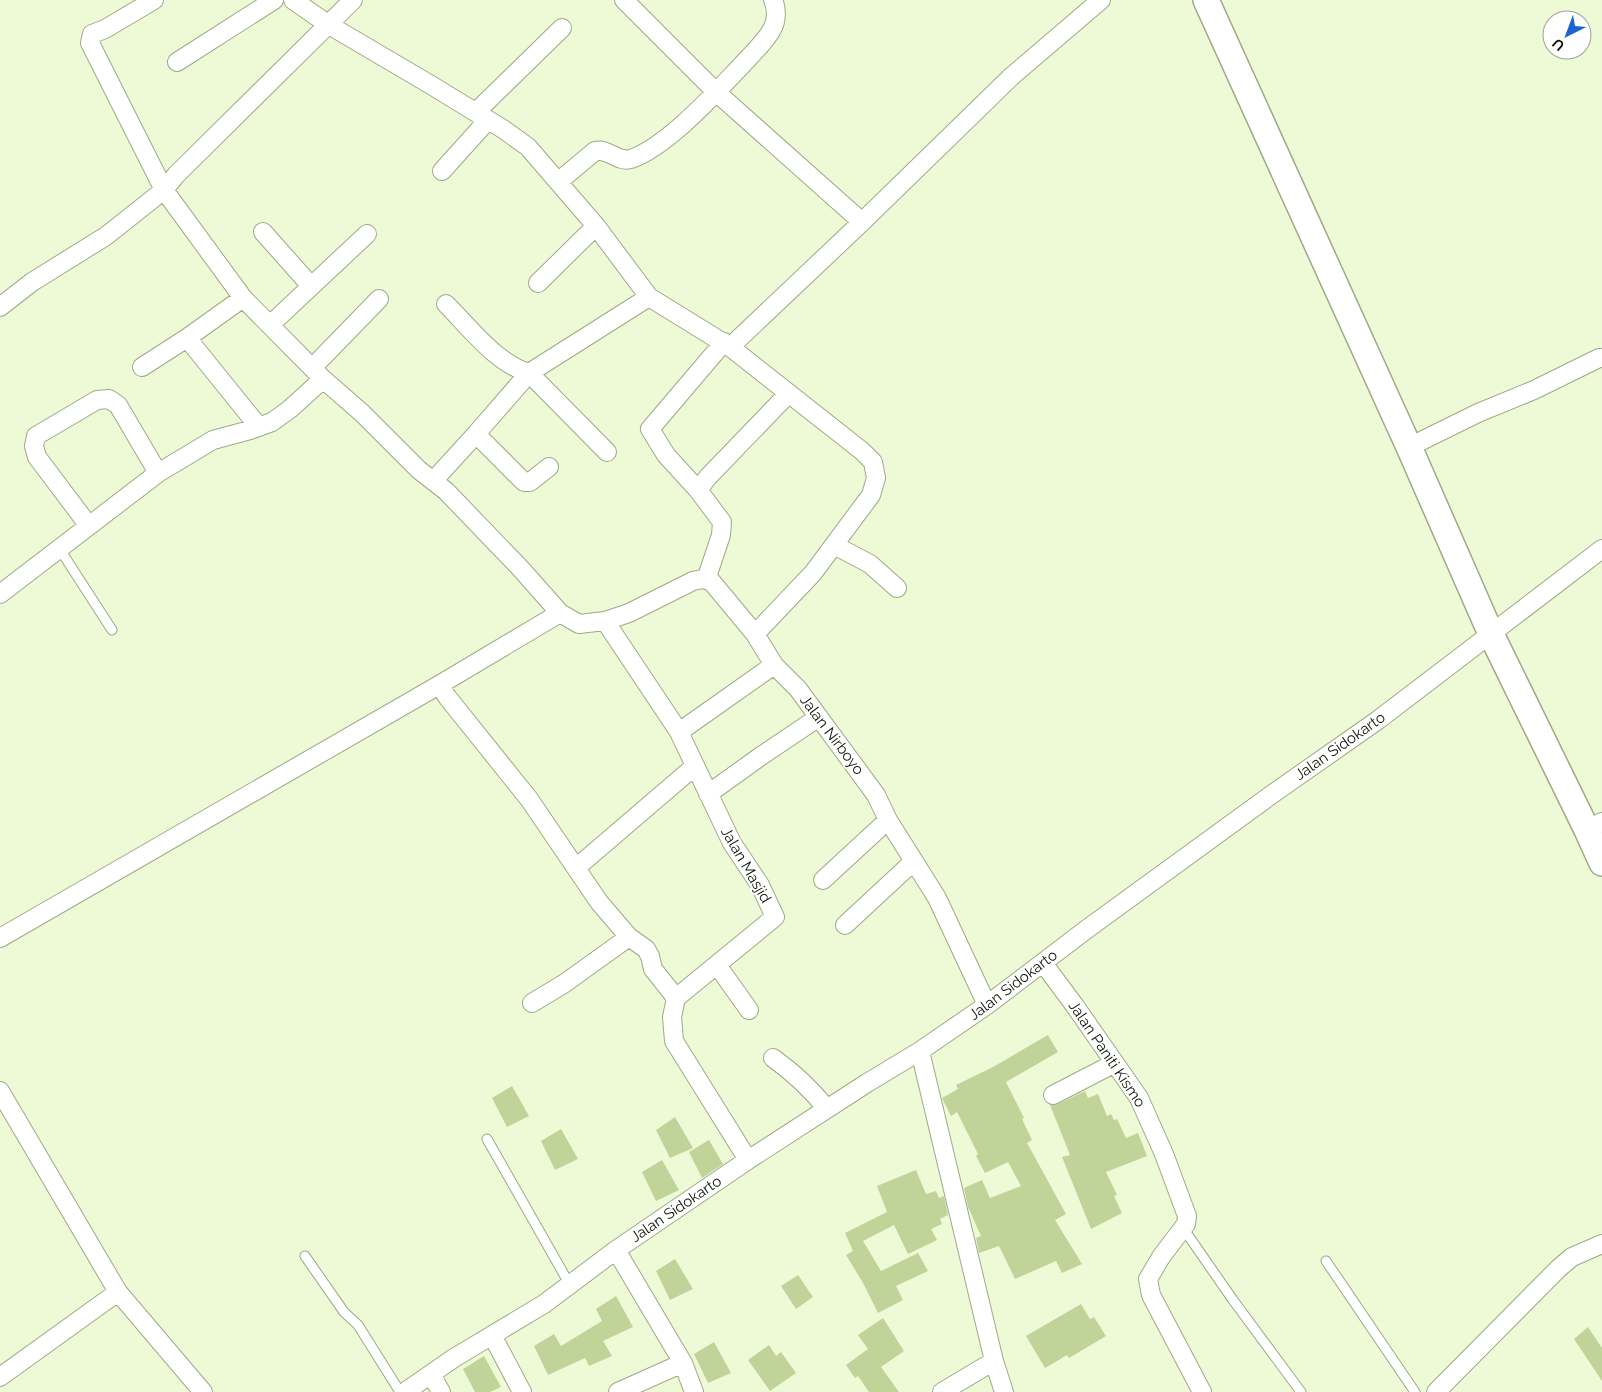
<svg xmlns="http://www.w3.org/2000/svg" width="1602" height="1392" font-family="Raleway,sans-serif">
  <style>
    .building { fill: #c0d399 }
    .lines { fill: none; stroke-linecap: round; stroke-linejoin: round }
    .lane-casing { stroke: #9da987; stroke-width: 11 }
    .street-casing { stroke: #9da987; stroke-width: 20 }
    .secondary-casing { stroke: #9da987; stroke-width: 28 }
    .lane { stroke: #fff; stroke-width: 9 }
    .street { stroke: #fff; stroke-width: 18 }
    .secondary { stroke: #fff; stroke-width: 25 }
    .labels { text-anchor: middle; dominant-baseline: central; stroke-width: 4; stroke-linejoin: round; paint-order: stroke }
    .street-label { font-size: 15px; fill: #111508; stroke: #fff }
  </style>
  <rect width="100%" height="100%" fill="#eefad6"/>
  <path class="building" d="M 1048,1035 L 1058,1052 L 1006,1082 L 1024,1118 L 1022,1119 L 1032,1140 L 1027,1143 L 1066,1214 L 1055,1220 L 1082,1264 L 1062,1273 L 1056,1261 L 1015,1279 L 999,1246 L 979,1253 L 976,1238 L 981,1236 L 968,1207 L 964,1188 L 982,1180 L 990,1198 L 1021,1186 L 1008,1162 L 985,1173 L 976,1156 L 978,1154 L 957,1112 L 951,1116 L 942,1098 L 958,1089 L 956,1085 L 993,1067 Z
    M 512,1086 L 529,1116 L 507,1127 L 492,1098 Z
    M 1085,1091 L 1088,1098 L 1098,1094 L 1107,1116 L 1111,1114 L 1114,1120 L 1117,1119 L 1126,1138 L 1138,1133 L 1147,1156 L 1106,1172 L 1117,1195 L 1114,1196 L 1122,1213 L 1091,1229 L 1062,1157 L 1070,1155 L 1050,1105 L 1058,1104 Z
    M 675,1117 L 693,1148 L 670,1158 L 656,1130 Z
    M 561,1129 L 578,1159 L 555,1170 L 541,1141 Z
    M 709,1140 L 723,1164 L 702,1178 L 689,1152 Z
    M 662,1160 L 679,1190 L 656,1201 L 642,1172 Z
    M 916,1170 L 926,1194 L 936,1191 L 939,1198 L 944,1196 L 948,1215 L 940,1219 L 942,1224 L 931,1229 L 937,1240 L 908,1254 L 894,1225 L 863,1241 L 881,1271 L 918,1253 L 928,1271 L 896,1286 L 903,1300 L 878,1313 L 863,1283 L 846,1255 L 853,1251 L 845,1233 L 887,1212 L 877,1186 Z
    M 675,1259 L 693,1289 L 670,1300 L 656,1271 Z
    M 798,1275 L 813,1297 L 796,1309 L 781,1286 Z
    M 616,1296 L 633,1327 L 603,1341 L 612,1356 L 589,1366 L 585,1358 L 548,1375 L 534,1346 L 554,1334 L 561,1346 L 602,1321 L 596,1309 Z
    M 1081,1304 L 1090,1319 L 1094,1317 L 1106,1336 L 1069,1358 L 1067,1355 L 1045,1368 L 1026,1336 Z
    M 883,1318 L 904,1351 L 881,1367 L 899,1392 L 869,1392 L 858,1376 L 855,1378 L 846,1365 L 868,1349 L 858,1335 Z
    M 1588,1327 L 1602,1348 L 1602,1381 L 1574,1339 Z
    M 714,1342 L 731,1373 L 708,1383 L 694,1354 Z
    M 769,1345 L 776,1356 L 781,1352 L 796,1373 L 770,1391 L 748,1360 Z
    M 484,1356 L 501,1387 L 490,1392 L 475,1392 L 463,1369 Z"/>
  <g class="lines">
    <g class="lane-casing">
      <path id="lane" d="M 59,548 L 112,630
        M 487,1139 L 570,1285
        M 1183,1228 L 1233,1300 L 1301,1392
        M 305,1256 L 344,1312 L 358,1325 L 400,1392
        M 1326,1261 L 1415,1392"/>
    </g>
    <g class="street-casing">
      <path id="street" d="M 154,0 L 105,29 L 92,34 L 90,43 L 164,190 L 243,298 L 323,379
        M 293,0 L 329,25 L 431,85 L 503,129 L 528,147 L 596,226 L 649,297 L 730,347 L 862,451 L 873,462 L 876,478 L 871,495 L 813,573 L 755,634
        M 624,0 L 716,92 L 862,222
        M 177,62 L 274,0
        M 476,112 L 562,28
        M 442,171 L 488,120
        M 558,182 L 595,151 C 609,148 618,163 631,159 C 668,146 715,93 742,65 C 751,55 767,40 772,29 C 777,21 777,8 773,0
        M 263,232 L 311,286
        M 538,283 L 596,226
        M 446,304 C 470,328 496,363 529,373 L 607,452
        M 0,307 L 32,282 L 106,236 L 164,190 L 176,175 L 353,0
        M 270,325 L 367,234
        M 187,338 L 259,427
        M 730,347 L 862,222 L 1012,76 L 1101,0
        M 142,367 L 187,338 L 243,298
        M 312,368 L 379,299
        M 476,434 L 524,482 L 530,482 L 549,467
        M 1409,447 L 1478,413 L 1534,390 L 1599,358 L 1602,358
        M 434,480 L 476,434 L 529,373 L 649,297
        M 698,490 L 708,477 L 789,393
        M 89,526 L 37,457 L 34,446 L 36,436 L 97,400 L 109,399 L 118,405 L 158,473
        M 834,545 L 870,564 L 897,588
        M 706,580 L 721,535 L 722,522 L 698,490 L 666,455 L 650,429 L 724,342
        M 0,594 L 158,473 L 213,440 L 250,430 L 272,422 L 290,409 L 323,379 L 362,413 L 419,470 L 446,491 L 521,569 L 560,613 L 579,624 L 605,621 L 629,613 L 693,581 L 702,579 L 711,581 L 755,634 L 774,665 L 798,689 L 876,795 L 888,820 L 937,898 L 987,1005
        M 605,621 L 679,732 L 732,843 L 760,885 L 775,917 L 676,998 L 672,1017 L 674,1041 L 748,1160
        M 439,685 L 448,698 L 529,799 L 599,902 L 629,937 L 646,949 L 650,956 L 653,969 L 676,998
        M 679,732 L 774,665
        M 708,794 L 761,756 L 819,717
        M 1587,830 L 1602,822
        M 576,868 L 695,766
        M 823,880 L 888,820
        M 845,925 L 913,862
        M 0,938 L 439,685 L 560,613
        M 1043,963 L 1075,1006 L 1139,1098 L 1164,1154 L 1187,1216 L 1186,1224 L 1161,1257 L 1148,1279 L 1151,1295 L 1202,1392
        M 717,965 L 749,1010
        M 532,1003 L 565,983 L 629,937
        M 920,1051 L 994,1361 L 1004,1392
        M 773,1058 C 794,1073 811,1089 827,1109
        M 0,1091 L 118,1292 L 203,1392
        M 1053,1095 L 1115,1063
        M 616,1250 L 683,1363 L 694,1392
        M 492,1335 L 522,1392
        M 431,1374 L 441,1392
        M 0,1377 L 118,1292
        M 405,1392 L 454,1358 L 544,1304 L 616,1250 L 748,1160 L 867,1083 L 920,1051 L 987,1005 L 1087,929 L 1271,795 L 1378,720 L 1602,549
        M 618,1392 L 683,1363
        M 942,1392 L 994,1361
        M 1436,1392 L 1559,1268 L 1572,1257 L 1602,1244"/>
    </g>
    <g class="secondary-casing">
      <path id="secondary" d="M 1206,0 L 1409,447 L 1491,634 L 1587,830 L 1602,863"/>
    </g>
    <use href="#lane" class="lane"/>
    <use href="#street" class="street"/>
    <use href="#secondary" class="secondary"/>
  </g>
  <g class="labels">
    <g class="street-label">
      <text transform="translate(832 735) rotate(53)">Jalan Nirboyo</text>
      <text transform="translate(1340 746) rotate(-35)">Jalan Sidokarto</text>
      <text transform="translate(746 865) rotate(60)">Jalan Masjid</text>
      <text transform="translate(1013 985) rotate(-37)">Jalan Sidokarto</text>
      <text transform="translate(1107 1054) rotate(56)">Jalan Paniti Kismo</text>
      <text transform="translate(676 1209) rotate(-34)">Jalan Sidokarto</text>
    </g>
  </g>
  <g transform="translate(1567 35) rotate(222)"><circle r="24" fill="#ffffff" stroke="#a0a19c"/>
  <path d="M0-4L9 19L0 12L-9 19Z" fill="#1a64cf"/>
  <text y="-8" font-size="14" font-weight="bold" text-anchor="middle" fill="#111508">U</text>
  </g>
</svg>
